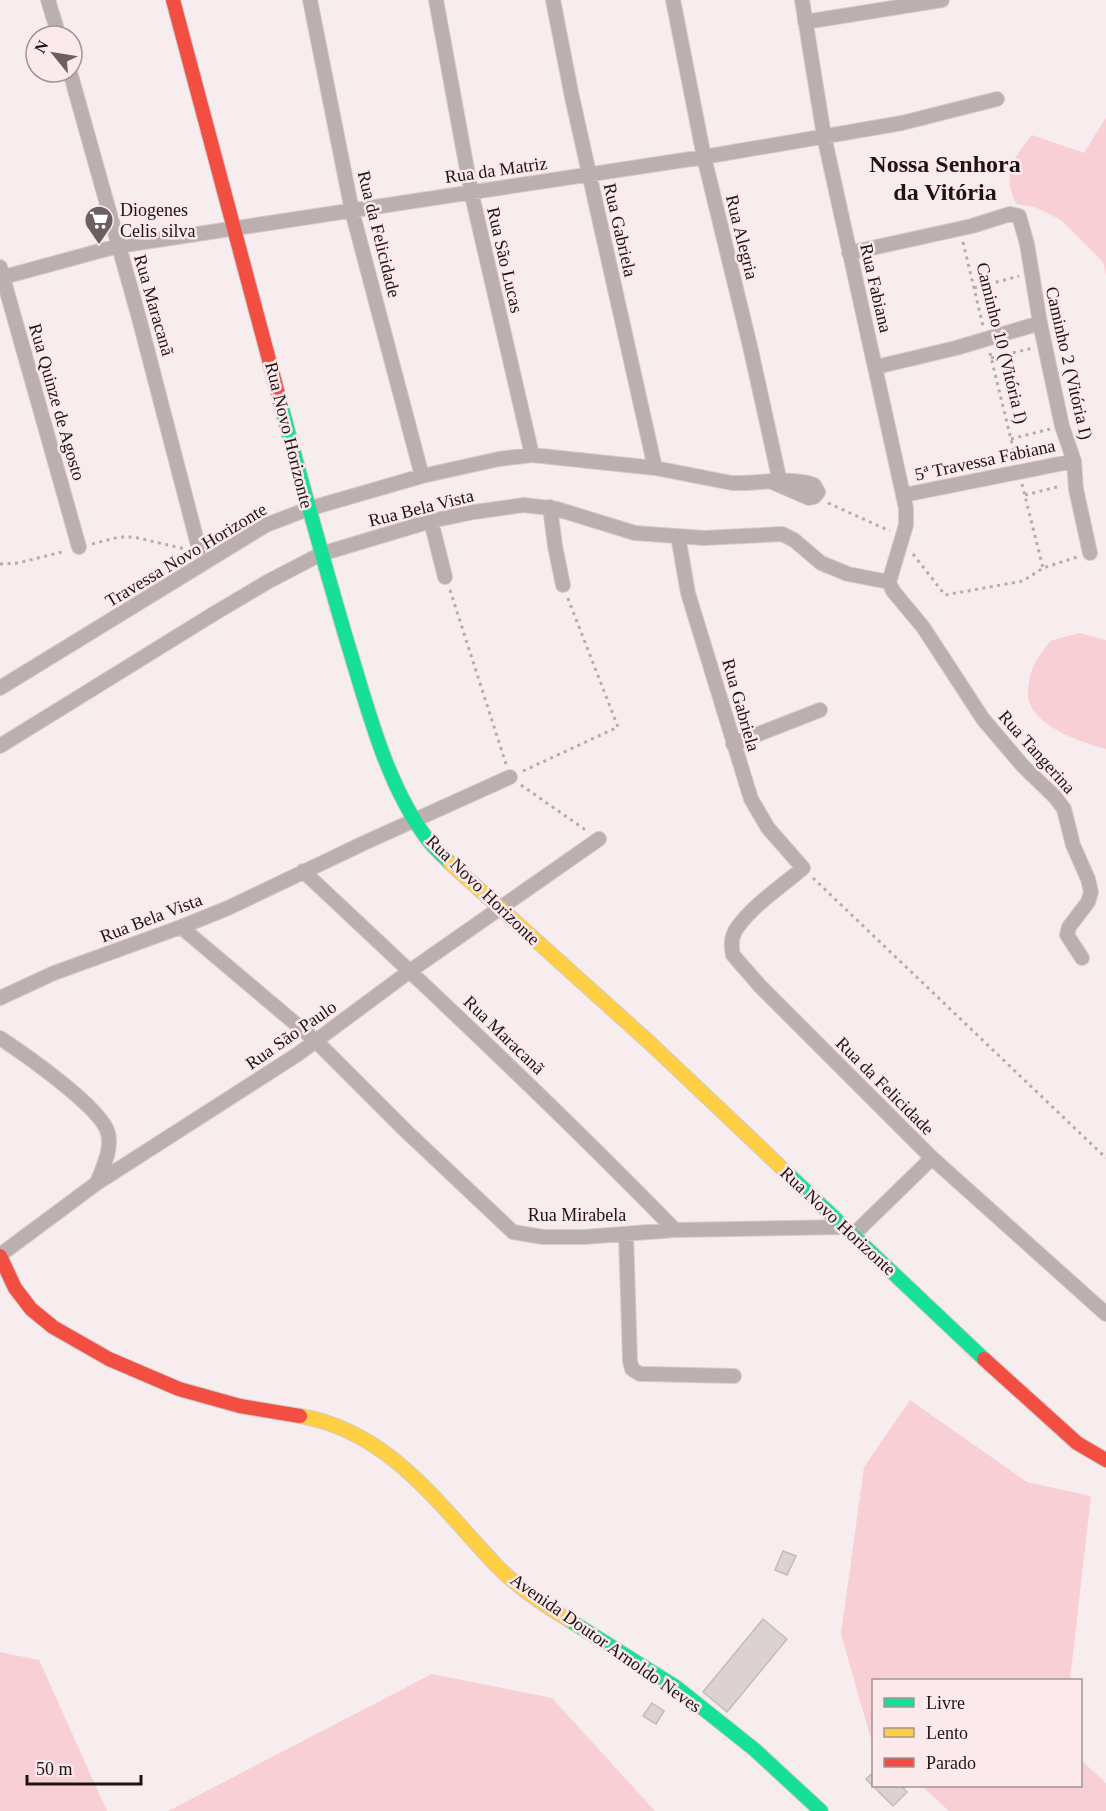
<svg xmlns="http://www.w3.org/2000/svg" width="1106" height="1811" font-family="Georgia,serif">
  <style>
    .green { fill: #f7cfd5 }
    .building { fill: #dcd2d3; stroke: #c4babb; stroke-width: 1.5 }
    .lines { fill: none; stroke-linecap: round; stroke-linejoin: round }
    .street-casing { stroke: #d4cbcc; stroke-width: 16 }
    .fast-casing { stroke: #d4cbcc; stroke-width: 16 }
    .slow-casing { stroke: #d4cbcc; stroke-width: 16 }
    .jam-casing { stroke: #d4cbcc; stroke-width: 16 }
    .path { stroke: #b6acad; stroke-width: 3; stroke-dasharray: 3 4.5; stroke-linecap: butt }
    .street { stroke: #bbafb0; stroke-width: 14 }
    .fast { stroke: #16e098; stroke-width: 14 }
    .slow { stroke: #ffcf43; stroke-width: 14 }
    .jam { stroke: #f24e42; stroke-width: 14 }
    .labels { text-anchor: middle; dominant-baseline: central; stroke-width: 5; stroke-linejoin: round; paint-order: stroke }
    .street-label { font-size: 18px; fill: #1e1415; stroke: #fce9eb }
    .poi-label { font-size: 18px; fill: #1e1415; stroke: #fce9eb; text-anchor: start }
    .district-label { font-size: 24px; font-weight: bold; fill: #1e1415; stroke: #fce9eb }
  </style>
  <rect width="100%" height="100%" fill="#f8edee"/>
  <path class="green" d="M 1106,117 L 1106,276 L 1103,262 L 1061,220 L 1035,207 L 1016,204 C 1002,173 1012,160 1032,135 L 1084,153 Z
    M 1079,633 L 1106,640 L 1106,749 C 1082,743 1031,725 1028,697 C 1027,690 1030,675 1032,669 C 1036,659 1045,649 1050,641 Z
    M 910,1400 L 1027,1482 L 1091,1496 L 1070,1680 L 874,1680 L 873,1740 L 870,1736 L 841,1634 L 864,1467 Z
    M 0,1652 L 39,1660 L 107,1811 L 0,1811 Z
    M 432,1674 L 552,1698 L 655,1811 L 168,1811 Z
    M 1081,1760 L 1106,1783 L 1106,1811 L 949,1811 L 922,1786 L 1080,1786 Z"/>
  <path class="building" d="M 783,1551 L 796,1556 L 787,1575 L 775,1570 Z
    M 763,1619 L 787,1639 L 727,1712 L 703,1692 Z
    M 652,1703 L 664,1711 L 656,1724 L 643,1716 Z
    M 874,1772 L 874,1786 L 901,1786 L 907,1792 L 893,1806 L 866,1779 Z"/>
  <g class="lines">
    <g class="street-casing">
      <path id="street" d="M 48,0 L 59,36
        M 310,0 L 352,211 L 422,476
        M 436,0 L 471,191 L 532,455
        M 553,0 L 572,97 L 655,468
        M 673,0 L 704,157 L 750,346 L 780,482
        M 802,0 L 824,136 L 906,508 L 906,525 L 889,582
        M 805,22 L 942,0
        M 70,72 L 139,318 L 199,549
        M 849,253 L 972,226 L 1010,214 L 1019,216 L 1027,244 L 1040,323 L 1062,426 L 1074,461 L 1076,489 L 1090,553
        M 0,267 L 79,547
        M 0,278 L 118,246 L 704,157 L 902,123 L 997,99
        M 876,367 L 956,348 L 1040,323
        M 904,495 L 1074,461
        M 550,507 L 555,546 L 563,585
        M 431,521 L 445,577
        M 678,536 L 688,593 L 751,799 L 768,828 L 803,868 C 781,887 753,905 737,928 C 731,936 731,946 733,955 L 760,986 L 932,1158 L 1106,1314
        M 889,582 L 893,591 L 923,627 L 983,719 L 1023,766 L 1055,797 L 1064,809 L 1073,845 L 1088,879 L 1091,892 L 1088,902 L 1069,927 L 1067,935 L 1082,958
        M 0,688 L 266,525 L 308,509 L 422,476 L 499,459 L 532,455 L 655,468 L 732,483 C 758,484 790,476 814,485 L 818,492 L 814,497 L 809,498 L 772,482
        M 733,744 L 820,710
        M 0,746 L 215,613 L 269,581 L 321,554 L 431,521 L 474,512 L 524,505 L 557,509 L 635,533 L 704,538 L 782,534 L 794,540 L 821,563 L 848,574 L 889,582
        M 303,871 C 429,989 555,1107 675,1230
        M 181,927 L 316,1041 L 407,1132 L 513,1232 L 543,1237 L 584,1237 L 675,1230 L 844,1227
        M 0,998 L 54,973 L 181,927 L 228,908 L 364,843 L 510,777
        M 0,1038 C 23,1053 102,1108 108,1133 C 112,1150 103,1167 97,1183
        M 626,1234 L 630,1361 L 632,1369 L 640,1374 L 648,1374 L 734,1376
        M 853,1235 L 932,1158
        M 0,1255 L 97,1183 L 298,1054 L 410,971 L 599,839"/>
    </g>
    <g class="fast-casing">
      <path id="fast" d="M 280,401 C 301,480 323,559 346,638 C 367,705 385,783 428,840 C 434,848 442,855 450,863
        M 785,1171 L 984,1359
        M 569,1620 L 676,1687 L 755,1750 L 821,1811"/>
    </g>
    <g class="slow-casing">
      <path id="slow" d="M 450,863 L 651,1044 L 785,1171
        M 300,1416 C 389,1431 438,1504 496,1565 C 516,1586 544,1605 569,1620"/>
    </g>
    <g class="jam-casing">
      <path id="jam" d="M 173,0 L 280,401
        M 0,1256 L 15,1288 L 31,1309 L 53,1327 L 109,1359 L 179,1389 L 240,1406 L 300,1416
        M 984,1359 L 1077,1443 L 1106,1460"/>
    </g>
    <path class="path" d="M 963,242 L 983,326
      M 974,288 L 1019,276
      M 990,353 L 1016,460
      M 991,358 L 1033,348
      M 1011,439 L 1050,429
      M 1022,484 L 1043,568
      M 1025,495 L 1061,486
      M 828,503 L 890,531
      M 92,544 L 119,537 L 134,537 L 185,549
      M 913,554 L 945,595 L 1023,581 L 1043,568 L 1077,557
      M 0,564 L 18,563 L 66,551
      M 450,590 L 506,764
      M 523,771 L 618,727 L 567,596
      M 521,785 L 587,831
      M 813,878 L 1106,1158"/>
    <use href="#street" class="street"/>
    <use href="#fast" class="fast"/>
    <use href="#slow" class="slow"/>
    <use href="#jam" class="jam"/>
  </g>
  <defs>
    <g id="supermarket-pin" transform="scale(1.5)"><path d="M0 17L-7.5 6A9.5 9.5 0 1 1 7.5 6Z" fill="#6a6061" stroke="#fce9eb"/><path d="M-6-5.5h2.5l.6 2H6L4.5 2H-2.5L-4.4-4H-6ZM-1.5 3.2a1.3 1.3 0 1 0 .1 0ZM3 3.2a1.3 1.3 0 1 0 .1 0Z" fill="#fff"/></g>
  </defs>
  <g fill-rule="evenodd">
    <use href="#supermarket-pin" x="99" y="220"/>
  </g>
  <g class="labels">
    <g class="street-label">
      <text transform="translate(496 170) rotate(-8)">Rua da Matriz</text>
      <text transform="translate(620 230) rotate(77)">Rua Gabriela</text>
      <text transform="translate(379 234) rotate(76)">Rua da Felicidade</text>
      <text transform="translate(742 237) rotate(76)">Rua Alegria</text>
      <text transform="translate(505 260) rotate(77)">Rua São Lucas</text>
      <text transform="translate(876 288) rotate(77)">Rua Fabiana</text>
      <text transform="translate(154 305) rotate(74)">Rua Maracanã</text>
      <text transform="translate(1002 343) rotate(76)">Caminho 10 (Vitória I)</text>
      <text transform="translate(1069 363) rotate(77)">Caminho 2 (Vitória I)</text>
      <text transform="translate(57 402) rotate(74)">Rua Quinze de Agosto</text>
      <text transform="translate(289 435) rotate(76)">Rua Novo Horizonte</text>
      <text transform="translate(985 460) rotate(-12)">5ª Travessa Fabiana</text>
      <text transform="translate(421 508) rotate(-14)">Rua Bela Vista</text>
      <text transform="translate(186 555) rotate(-31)">Travessa Novo Horizonte</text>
      <text transform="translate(741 705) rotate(74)">Rua Gabriela</text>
      <text transform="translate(1037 752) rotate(48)">Rua Tangerina</text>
      <text transform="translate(483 890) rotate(44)">Rua Novo Horizonte</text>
      <text transform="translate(151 918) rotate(-21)">Rua Bela Vista</text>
      <text transform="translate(291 1035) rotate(-35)">Rua São Paulo</text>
      <text transform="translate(504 1035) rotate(44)">Rua Maracanã</text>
      <text transform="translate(885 1086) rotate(45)">Rua da Felicidade</text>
      <text x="577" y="1215">Rua Mirabela</text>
      <text transform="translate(838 1221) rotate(43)">Rua Novo Horizonte</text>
      <text transform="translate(606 1643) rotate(35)">Avenida Doutor Arnoldo Neves</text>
    </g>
    <g class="poi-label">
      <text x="120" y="210">Diogenes<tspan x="120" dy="21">Celis silva</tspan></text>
    </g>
    <g class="district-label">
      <text x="945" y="164">Nossa Senhora<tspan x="945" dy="28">da Vitória</tspan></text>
    </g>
  </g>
  <rect x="872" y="1679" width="210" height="108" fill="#fce9eb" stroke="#a39495" stroke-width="1.5"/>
  <rect x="884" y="1698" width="30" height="9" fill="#16e098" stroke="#a39495" stroke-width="1.5"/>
  <text x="926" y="1709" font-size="18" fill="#1e1415">Livre</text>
  <rect x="884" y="1728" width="30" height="9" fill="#ffcf43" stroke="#a39495" stroke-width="1.5"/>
  <text x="926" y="1739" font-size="18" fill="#1e1415">Lento</text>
  <rect x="884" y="1758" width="30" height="9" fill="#f24e42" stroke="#a39495" stroke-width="1.5"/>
  <text x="926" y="1769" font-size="18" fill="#1e1415">Parado</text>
  <g transform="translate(54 54) rotate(300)"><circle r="28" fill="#fce9eb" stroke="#a39495" stroke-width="1.5"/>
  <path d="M0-4.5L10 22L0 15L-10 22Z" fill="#6a6061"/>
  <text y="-9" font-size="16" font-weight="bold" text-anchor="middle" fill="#1e1415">N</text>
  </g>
  <path d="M27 1775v9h114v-9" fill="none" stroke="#1e1415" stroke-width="3"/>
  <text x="36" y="1775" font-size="18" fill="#1e1415" stroke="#fce9eb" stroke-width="4.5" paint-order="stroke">50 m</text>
</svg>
